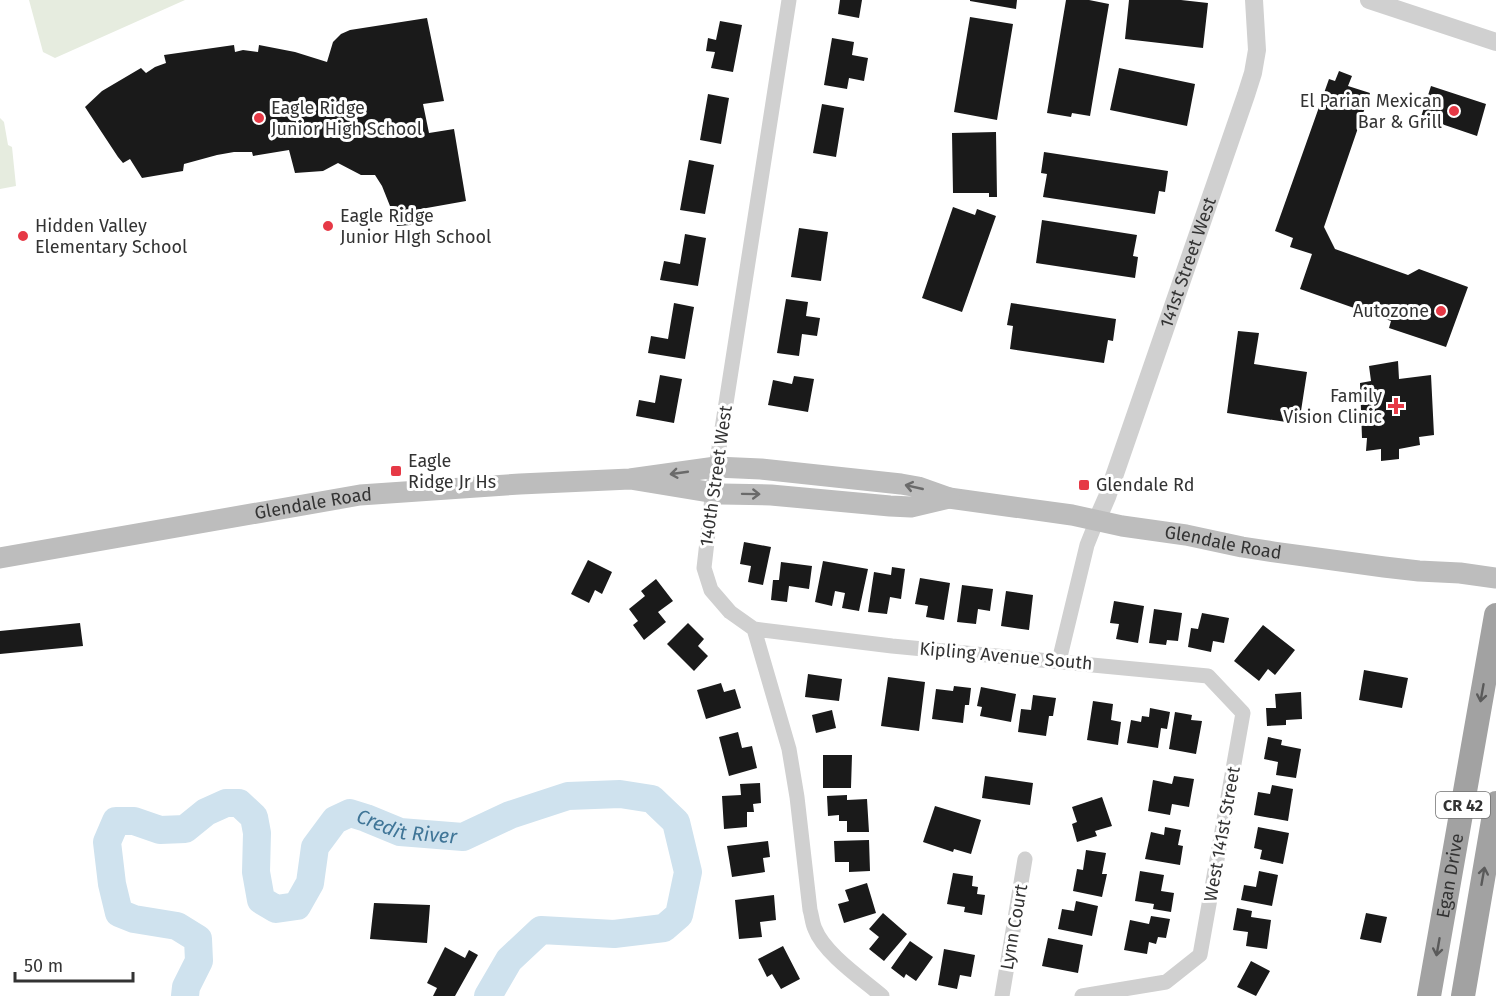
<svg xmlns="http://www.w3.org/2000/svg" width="1496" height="996" font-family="'Fira Sans',sans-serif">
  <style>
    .green { fill: #e6ecdf }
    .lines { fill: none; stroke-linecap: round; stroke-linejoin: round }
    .river { stroke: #cfe2ee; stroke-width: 28 }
    .building { fill: #1a1a1a }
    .minor { stroke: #d0d0d0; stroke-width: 15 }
    .tertiary { stroke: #d0d0d0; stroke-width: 18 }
    .secondary { stroke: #bdbdbd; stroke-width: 21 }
    .trunk { stroke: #a2a2a2; stroke-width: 24 }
    .oneway { stroke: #6a6a6a }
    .oneway2 { stroke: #5a5a5a }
    .poi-dot { fill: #e63946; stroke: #fff; stroke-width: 2 }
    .labels { text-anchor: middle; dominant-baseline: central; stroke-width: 6; stroke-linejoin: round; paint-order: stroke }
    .shield { fill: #fff; stroke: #707070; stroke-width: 1.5 }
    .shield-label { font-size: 16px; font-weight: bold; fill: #333 }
    .poi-label { font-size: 18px; fill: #333; stroke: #fff; text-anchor: start }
    .street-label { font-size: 18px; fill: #333; stroke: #fff }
    .water-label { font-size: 20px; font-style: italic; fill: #3f7597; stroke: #fff }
  </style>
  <rect width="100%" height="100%" fill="#fff"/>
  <path class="green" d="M 29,0 L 185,0 L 55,58 L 43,52 Z
    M 0,118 L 4,122 L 8,145 L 12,147 L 16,186 L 0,189 Z"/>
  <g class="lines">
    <path class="river" id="s1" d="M 185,996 L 186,987 L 199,961 L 198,939 L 177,926 L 134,919 L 119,913 L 112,884 L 107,842 L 116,821 L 134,821 L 160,830 L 185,829 L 206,812 L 226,803 L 239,803 L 254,817 L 257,833 L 256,872 L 261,900 L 276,909 L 297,906 L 310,883 L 315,847 L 335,820 L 350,813 L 366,818 L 400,832 L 463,837 L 510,815 L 568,796 L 620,794 L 652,799 L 676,822 L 688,872 L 679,915 L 664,928 L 614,934 L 541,930 L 509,960 L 488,996"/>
  </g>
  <path class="building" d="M 840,0 L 862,0 L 859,18 L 838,14 Z
    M 970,0 L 1017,0 L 1016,9 L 970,1 Z
    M 1066,0 L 1089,0 L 1109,4 L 1090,116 L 1072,113 L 1071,117 L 1047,113 Z
    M 1129,0 L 1181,0 L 1208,3 L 1203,48 L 1125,39 Z
    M 970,17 L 1013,24 L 997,120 L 954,112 Z
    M 427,18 L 444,101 L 423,104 L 429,133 L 454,129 L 466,201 L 421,209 L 423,224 L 397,226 L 392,211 L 382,186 L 375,175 L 361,175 L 338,163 L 323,171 L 295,173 L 289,150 L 253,156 L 252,152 L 234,152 L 217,155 L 184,164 L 183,171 L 142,178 L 130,159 L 123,163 L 118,157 L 85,107 L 102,91 L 141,68 L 146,73 L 155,67 L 166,63 L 164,55 L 234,45 L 235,52 L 243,50 L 258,52 L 259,45 L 295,52 L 327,62 L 333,42 L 341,34 L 350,30 Z
    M 720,21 L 742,25 L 733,72 L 711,68 L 715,52 L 706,51 L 708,38 L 716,40 Z
    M 832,38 L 854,42 L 852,55 L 868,58 L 864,81 L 849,78 L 847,89 L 824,85 Z
    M 1119,68 L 1195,84 L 1187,126 L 1110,110 Z
    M 1339,71 L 1352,76 L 1348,86 L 1370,93 L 1324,227 L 1335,249 L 1408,275 L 1419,269 L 1468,287 L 1446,347 L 1389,328 L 1391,321 L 1300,289 L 1312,254 L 1290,247 L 1293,238 L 1275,231 L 1329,79 L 1335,81 Z
    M 1431,86 L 1486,104 L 1477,136 L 1421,117 Z
    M 708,94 L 729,98 L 721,144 L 700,140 Z
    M 822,104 L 844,108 L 836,157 L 813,153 Z
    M 996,132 L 997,197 L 989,197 L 989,193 L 953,193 L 952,133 Z
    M 1044,152 L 1168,171 L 1165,192 L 1159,191 L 1155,214 L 1043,197 L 1047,174 L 1041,173 Z
    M 689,160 L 714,165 L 705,214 L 680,210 Z
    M 953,207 L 975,215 L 977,209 L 996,216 L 962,312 L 922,298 Z
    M 1042,220 L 1137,235 L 1133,256 L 1138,257 L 1135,278 L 1036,263 Z
    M 799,228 L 828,232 L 821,281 L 791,277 Z
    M 685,234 L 706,238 L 698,286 L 660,280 L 664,261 L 680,264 Z
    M 786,299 L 808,302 L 806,316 L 820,318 L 817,336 L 802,334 L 799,356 L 777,353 Z
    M 674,303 L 694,307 L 685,359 L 648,353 L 651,336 L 668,339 Z
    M 1011,303 L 1116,319 L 1113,341 L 1108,340 L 1104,363 L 1010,349 L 1013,326 L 1007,325 Z
    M 1238,331 L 1259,333 L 1254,364 L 1307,372 L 1299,424 L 1227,413 Z
    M 1398,361 L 1399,379 L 1431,375 L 1434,435 L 1419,437 L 1420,445 L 1399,449 L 1399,459 L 1381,461 L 1381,449 L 1366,451 L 1367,438 L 1362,438 L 1360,383 L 1371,381 L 1369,366 Z
    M 660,375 L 682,379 L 674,423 L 636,416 L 639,400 L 655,403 Z
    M 794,376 L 814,379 L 808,412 L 768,405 L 773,380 L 792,384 Z
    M 744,542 L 771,547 L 763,585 L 748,582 L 751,566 L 740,564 Z
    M 588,560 L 612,572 L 602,594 L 595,590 L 589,603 L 571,594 Z
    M 823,561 L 868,569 L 859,611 L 842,608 L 845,593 L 835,591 L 832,606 L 815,602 Z
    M 781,562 L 812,566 L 809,589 L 789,586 L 787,602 L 771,600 L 773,580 L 779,580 Z
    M 892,567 L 905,569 L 901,599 L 890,597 L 887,614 L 868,612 L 874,572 L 891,575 Z
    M 920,578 L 950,583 L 944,620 L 926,617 L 928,606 L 915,604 Z
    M 656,579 L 673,601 L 658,612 L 666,622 L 644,640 L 633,625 L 638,621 L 629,609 L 645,596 L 641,591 Z
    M 962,585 L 993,589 L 990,611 L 978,609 L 976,624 L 957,622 Z
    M 1006,591 L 1033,595 L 1029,630 L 1001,626 Z
    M 1114,601 L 1144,606 L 1138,643 L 1116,639 L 1119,624 L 1110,623 Z
    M 1154,609 L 1182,613 L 1178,641 L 1167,640 L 1166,645 L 1149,643 Z
    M 1202,613 L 1229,618 L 1224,643 L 1213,641 L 1211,652 L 1188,647 L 1191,628 L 1198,629 Z
    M 80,623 L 83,646 L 0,654 L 0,631 Z
    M 688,623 L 704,639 L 698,646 L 708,656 L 694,671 L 667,644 Z
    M 1263,625 L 1295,650 L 1275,675 L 1268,669 L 1259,681 L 1234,661 Z
    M 1364,670 L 1408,678 L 1402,708 L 1359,700 Z
    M 808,674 L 842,679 L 839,701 L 805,697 Z
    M 888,677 L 925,682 L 919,731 L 881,726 Z
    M 721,683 L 724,692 L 735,689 L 741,708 L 706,719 L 697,690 Z
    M 954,686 L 971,688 L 969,705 L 965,705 L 963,723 L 932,719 L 936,689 L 953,691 Z
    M 981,687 L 1016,694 L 1011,722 L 980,716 L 982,707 L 977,706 Z
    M 1301,692 L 1302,719 L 1286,720 L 1286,725 L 1267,726 L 1266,708 L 1276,708 L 1275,694 Z
    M 1033,695 L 1056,698 L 1053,716 L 1049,716 L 1046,736 L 1018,732 L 1021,709 L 1031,710 Z
    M 1093,701 L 1113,704 L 1111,720 L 1121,722 L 1118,745 L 1087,740 Z
    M 1150,708 L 1170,712 L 1167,729 L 1161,728 L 1158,748 L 1127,743 L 1131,720 L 1141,722 L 1142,716 L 1149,717 Z
    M 832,710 L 836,728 L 816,733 L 812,715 Z
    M 1175,712 L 1192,715 L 1191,720 L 1202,721 L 1196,754 L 1169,749 Z
    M 738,732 L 742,748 L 752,746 L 757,768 L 729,776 L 719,737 Z
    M 1268,737 L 1282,740 L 1281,745 L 1301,749 L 1296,778 L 1276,775 L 1278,762 L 1264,759 Z
    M 823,755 L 852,755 L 851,788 L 823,788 Z
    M 985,776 L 1033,783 L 1030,805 L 982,798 Z
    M 1174,776 L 1194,779 L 1189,807 L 1172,804 L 1170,815 L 1148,811 L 1153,780 L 1172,784 Z
    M 760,783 L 761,803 L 753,804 L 754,812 L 747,812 L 747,827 L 724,829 L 722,796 L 741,795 L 740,784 Z
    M 1272,785 L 1293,789 L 1288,821 L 1254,815 L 1258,792 L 1270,794 Z
    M 847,795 L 847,800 L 867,799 L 869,832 L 847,832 L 847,821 L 839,821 L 839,815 L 828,816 L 827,796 Z
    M 1102,797 L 1112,826 L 1095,831 L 1097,836 L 1077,842 L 1072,824 L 1077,822 L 1072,807 Z
    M 935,806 L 981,820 L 971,854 L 954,849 L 953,852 L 923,842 Z
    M 1165,827 L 1181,830 L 1178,845 L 1183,846 L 1180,865 L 1145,859 L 1151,832 L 1164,835 Z
    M 1258,827 L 1289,833 L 1283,864 L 1260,859 L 1262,850 L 1254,848 Z
    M 869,840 L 870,871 L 849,872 L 849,862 L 835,862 L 834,841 Z
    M 768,841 L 770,857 L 763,858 L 765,872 L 732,877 L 727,846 Z
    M 1086,850 L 1106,853 L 1102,874 L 1107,874 L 1102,897 L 1073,891 L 1077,869 L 1083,870 Z
    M 1140,871 L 1164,875 L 1161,891 L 1174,893 L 1171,912 L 1153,909 L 1154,904 L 1135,901 Z
    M 1259,871 L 1278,875 L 1272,906 L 1241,900 L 1244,885 L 1256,887 Z
    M 953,873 L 973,876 L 972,886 L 978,887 L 977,894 L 985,895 L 982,915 L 964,912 L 965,907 L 947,904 Z
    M 867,883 L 876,913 L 844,923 L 838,904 L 849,901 L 845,890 Z
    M 774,895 L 776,920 L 760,922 L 762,937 L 739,939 L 735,900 Z
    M 1076,901 L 1098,906 L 1092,936 L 1058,929 L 1062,909 L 1074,911 Z
    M 374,903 L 430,905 L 427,943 L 370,939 Z
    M 1237,908 L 1252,911 L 1251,917 L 1271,920 L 1267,949 L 1246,946 L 1248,932 L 1233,930 Z
    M 883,913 L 907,934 L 884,961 L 869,949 L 879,937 L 869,929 Z
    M 1366,913 L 1387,917 L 1381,943 L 1360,939 Z
    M 1151,916 L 1170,919 L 1166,938 L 1158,937 L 1156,944 L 1149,942 L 1147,954 L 1124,950 L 1130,920 L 1149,924 Z
    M 1048,938 L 1083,945 L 1078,973 L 1042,966 Z
    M 910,941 L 933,957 L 916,981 L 906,974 L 904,978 L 891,968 Z
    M 783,946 L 800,979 L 781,989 L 772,974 L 767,977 L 758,959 Z
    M 445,947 L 465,958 L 469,950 L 478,955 L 455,996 L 433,996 L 437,988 L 427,983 Z
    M 944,949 L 975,955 L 971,977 L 960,975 L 957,989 L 938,985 Z
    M 1251,961 L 1270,971 L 1256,996 L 1237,987 Z"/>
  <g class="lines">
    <path class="minor" d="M 789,0 L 714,480 L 704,568 L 711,590 L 730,612 L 754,629 L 789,749 L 797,797 L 810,910 C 812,916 812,923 815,929 C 824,953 862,979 882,996
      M 754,629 L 892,646 L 1208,676 L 1243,713 L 1200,955 L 1166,982 L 1082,996
      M 1059,661 L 1087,545 L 1097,520
      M 1002,996 L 1025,859"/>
    <g class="tertiary">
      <path d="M 1369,0 L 1496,42"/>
      <path id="s2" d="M 1097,520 L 1107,497 L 1246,95 L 1253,73 L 1257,50 L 1254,0"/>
    </g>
    <g class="secondary">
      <path id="s3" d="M 949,498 L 1072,515 L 1122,526 L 1186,535 L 1242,547 L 1274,552 L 1384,567 L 1419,571 L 1460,573 L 1496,578"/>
      <path id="s4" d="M 0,558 L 360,495 L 520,484 L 630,479 L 716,467 L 761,469 L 901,484 L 918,487 L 949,498 L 911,507 L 890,506 L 771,495 L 721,494 L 630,479"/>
    </g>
    <g class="trunk">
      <path id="s5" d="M 1429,996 L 1496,615"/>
      <path d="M 1463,996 L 1496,803"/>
    </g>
  </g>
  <defs><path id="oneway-shaft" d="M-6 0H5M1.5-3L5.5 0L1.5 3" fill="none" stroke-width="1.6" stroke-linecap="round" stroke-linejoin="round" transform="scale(1.5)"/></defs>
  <g class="oneway">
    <use href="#oneway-shaft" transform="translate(679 473) rotate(172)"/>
    <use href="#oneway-shaft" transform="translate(914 487) rotate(-167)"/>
    <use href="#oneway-shaft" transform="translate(751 494) rotate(1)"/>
  </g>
  <g class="oneway2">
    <use href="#oneway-shaft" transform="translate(1482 693) rotate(100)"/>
    <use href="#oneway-shaft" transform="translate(1483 876) rotate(-80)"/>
    <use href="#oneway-shaft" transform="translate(1438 947) rotate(100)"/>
  </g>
  <g class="poi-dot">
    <circle cx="1454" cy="111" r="6"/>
    <circle cx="259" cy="118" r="6"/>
    <circle cx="328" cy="226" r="6"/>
    <circle cx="23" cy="236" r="6"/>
    <circle cx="1441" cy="311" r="6"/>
    <path d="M1393 397h6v6h6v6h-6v6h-6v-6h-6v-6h6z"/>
    <rect x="390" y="465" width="12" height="12" rx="3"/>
    <rect x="1078" y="479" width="12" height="12" rx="3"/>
  </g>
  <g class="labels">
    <rect class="shield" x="1436" y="792" width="54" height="26" rx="4.5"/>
    <g class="shield-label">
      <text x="1463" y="805">CR 42</text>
    </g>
    <g class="poi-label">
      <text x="1442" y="101" text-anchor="end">El Parian Mexican<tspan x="1442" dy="21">Bar &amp; Grill</tspan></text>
      <text x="271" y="108">Eagle Ridge<tspan x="271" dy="21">Junior High School</tspan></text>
      <text x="340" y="216">Eagle Ridge<tspan x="340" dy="21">Junior HIgh School</tspan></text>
      <text x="35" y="226">Hidden Valley<tspan x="35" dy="21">Elementary School</tspan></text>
      <text x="1429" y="311" text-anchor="end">Autozone</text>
      <text x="1382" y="396" text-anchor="end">Family<tspan x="1382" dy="21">Vision Clinic</tspan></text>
      <text x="408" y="461">Eagle<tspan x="408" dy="21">Ridge Jr Hs</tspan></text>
      <text x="1096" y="485">Glendale Rd</text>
    </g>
    <g class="street-label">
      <text stroke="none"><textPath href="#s2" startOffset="273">141st Street West</textPath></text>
      <text transform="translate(716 476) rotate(-82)">140th Street West</text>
      <text stroke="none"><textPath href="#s4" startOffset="318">Glendale Road</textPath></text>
      <text stroke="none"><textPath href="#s3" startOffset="278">Glendale Road</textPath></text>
      <text transform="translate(1006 656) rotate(5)">Kipling Avenue South</text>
      <text transform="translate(1222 834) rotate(-80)">West 141st Street</text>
      <text stroke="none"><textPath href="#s5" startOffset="122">Egan Drive</textPath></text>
      <text transform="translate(1014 927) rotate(-80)">Lynn Court</text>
    </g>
    <g class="water-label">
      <text stroke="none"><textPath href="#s1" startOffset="687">Credit River</textPath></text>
    </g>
  </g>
  <path d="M15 972v9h118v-9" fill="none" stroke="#333333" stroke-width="3"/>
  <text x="24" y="972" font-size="18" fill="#333333" stroke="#ffffff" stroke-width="4.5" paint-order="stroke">50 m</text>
</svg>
